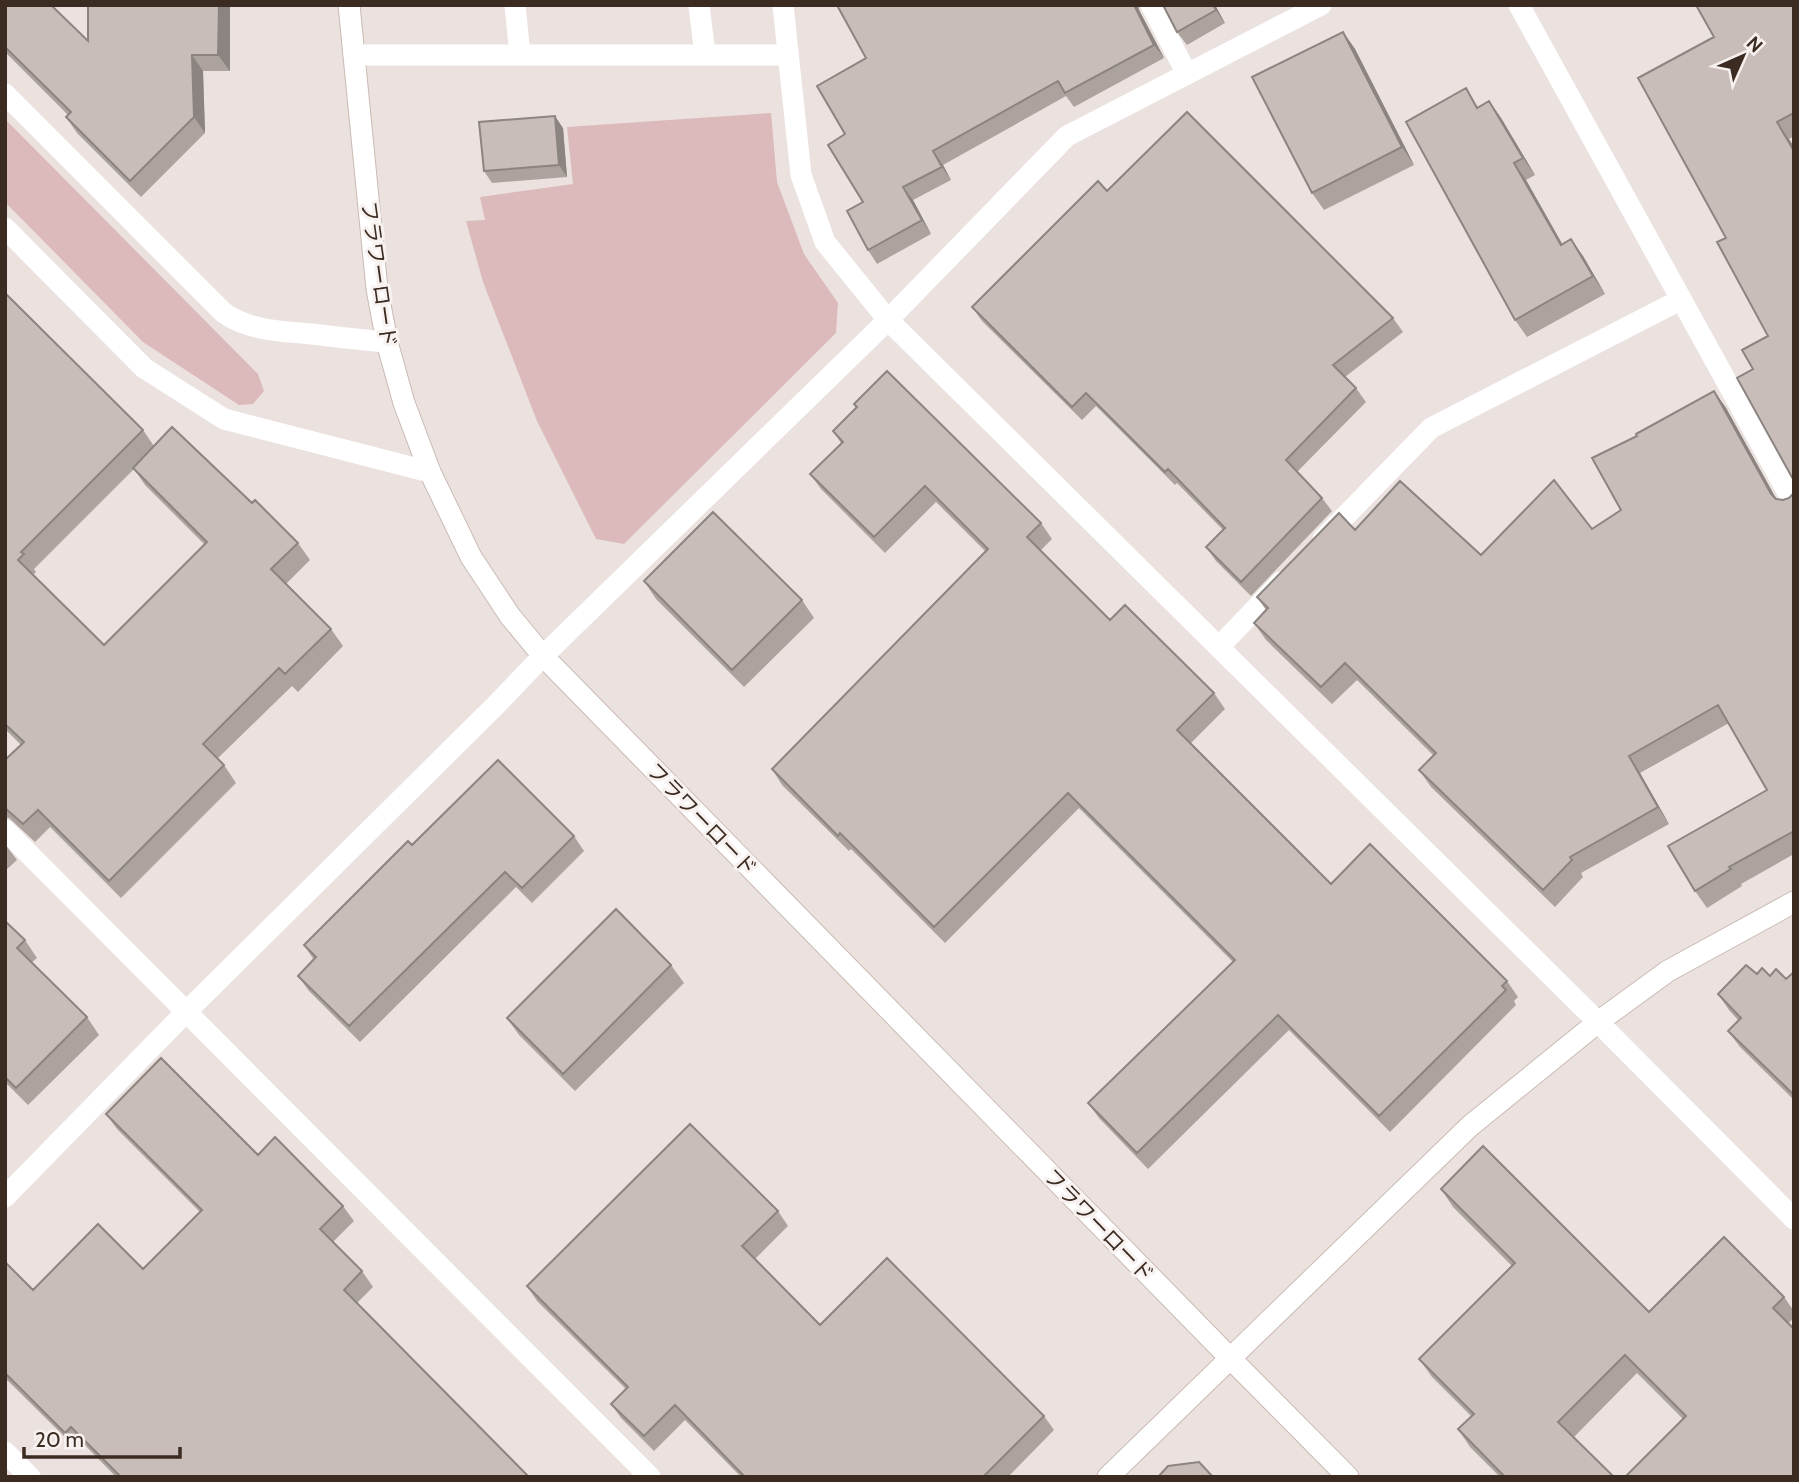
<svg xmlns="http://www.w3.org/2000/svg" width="1799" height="1482" font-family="Cabin,'Noto Sans JP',sans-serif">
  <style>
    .green { fill: #dcb9ba }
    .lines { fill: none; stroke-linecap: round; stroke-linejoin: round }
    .secondary-casing { stroke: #cabab3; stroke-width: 23 }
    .lane { stroke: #fff; stroke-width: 21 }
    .street { stroke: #fff; stroke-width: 21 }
    .secondary { stroke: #fff; stroke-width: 21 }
    .wall { fill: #aca39e; fill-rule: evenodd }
    .shaded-wall { fill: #8c8481 }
    .building { fill: #c8bdb8; stroke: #8c8481; stroke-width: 2 }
    .labels { text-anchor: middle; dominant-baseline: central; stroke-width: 6; stroke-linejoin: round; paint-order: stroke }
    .street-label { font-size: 21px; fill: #3b2b21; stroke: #f7f1f0 }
  </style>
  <rect width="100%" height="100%" fill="#ebe2e0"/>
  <path class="green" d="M 771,113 L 777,182 L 804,254 L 838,303 L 836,333 L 624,544 L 596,539 L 537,421 L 483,282 L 466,221 L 485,220 L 480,197 L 573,184 L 567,127 Z
    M 5,119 L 258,374 L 264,391 L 253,404 L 239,405 L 143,342 L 5,202 Z"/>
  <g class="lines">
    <g class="secondary-casing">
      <path id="secondary" d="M 349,5 L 377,289 L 387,342 L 404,403 L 430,472 L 471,557 L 510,616 L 543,656 L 1230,1358 L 1348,1477
        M 1108,1477 L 1470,1126 L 1598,1022 L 1668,971 L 1794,902"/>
    </g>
    <path class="lane" d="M 515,5 L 520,55
      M 699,5 L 705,55
      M 1151,5 L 1187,74
      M 354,55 L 788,55"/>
    <path class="street" d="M 783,5 L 801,175 L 825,242 L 888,320 L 1598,1022 L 1794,1219
      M 1519,5 L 1794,504
      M 5,94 L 224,313 C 250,331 281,331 312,334 C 337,337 362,340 387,342
      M 5,228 L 144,368 L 224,419 L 430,472
      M 1323,539 L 1431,428 L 1680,300
      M 1219,647 L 1281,582
      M 5,830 L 650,1477
      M 5,1197 L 185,1013 L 495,706 L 543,656 L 888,320 L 1067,136 L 1321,5
      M 5,1452 L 30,1477"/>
    <use href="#secondary" class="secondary"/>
  </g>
  <path class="wall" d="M 5,5 L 88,41 L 230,5 L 230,71 L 203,71 L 205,133 L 141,197 L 77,133 L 66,117 L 68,115 L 5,52 Z
    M 1215,5 L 1225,23 L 1187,45 L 1177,32 Z
    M 1794,5 L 1794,136 L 1789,139 L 1794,147 L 1794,481 L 1753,369 L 1768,336 L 1726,238 L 1714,37 Z
    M 1139,10 L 1164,58 L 1074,107 L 1066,96 L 943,165 L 951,180 L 913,200 L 931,234 L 877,264 L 868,250 L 863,202 L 845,134 L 866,58 Z
    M 1343,32 L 1355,49 L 1414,165 L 1324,210 L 1312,193 Z
    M 1489,101 L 1501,118 L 1535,175 L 1526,180 L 1562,244 L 1583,256 L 1605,294 L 1527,337 L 1515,320 L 1478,107 Z
    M 563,128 L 567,177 L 492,183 L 484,171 Z
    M 1107,191 L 1393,318 L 1403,332 L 1345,377 L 1356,388 L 1366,402 L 1297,472 L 1322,498 L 1332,511 L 1251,596 L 1216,561 L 1206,547 L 1223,530 L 1177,483 L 1175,485 L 1096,406 L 1082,420 L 982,321 L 972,307 Z
    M 5,293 L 143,430 L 154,446 L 252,503 L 298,543 L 310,560 L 286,584 L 331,629 L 343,646 L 298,692 L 292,686 L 217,759 L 224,765 L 236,783 L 121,898 L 50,827 L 35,842 L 9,818 L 5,817 L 5,760 L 21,745 L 5,729 ZM 134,469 L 145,485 L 205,545 L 104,645 L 33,575 L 36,572 L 34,569 Z
    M 1714,391 L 1726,408 L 1776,499 L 1783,500 L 1789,498 L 1794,493 L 1794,854 L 1741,884 L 1742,886 L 1707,908 L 1695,891 L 1767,790 L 1729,723 L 1640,773 L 1669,824 L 1581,873 L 1583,877 L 1555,907 L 1431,787 L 1419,770 L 1434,756 L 1357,680 L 1332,704 L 1266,640 L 1254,623 L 1266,610 L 1257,597 L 1355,530 L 1481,555 L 1592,529 L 1621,510 L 1637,436 Z
    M 854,404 L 1041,523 L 1052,539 L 1040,551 L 1110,620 L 1214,693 L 1225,709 L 1191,743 L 1331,884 L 1507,981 L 1518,997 L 1514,1001 L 1516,1005 L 1390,1132 L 1289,1030 L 1148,1169 L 1099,1118 L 1088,1103 L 1233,962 L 1079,808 L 945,943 L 851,849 L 849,851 L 782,785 L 772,769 L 986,552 L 936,502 L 885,553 L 821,489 L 810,474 L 841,443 L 833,431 L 856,408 Z
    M 644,581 L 802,600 L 814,618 L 744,687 L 656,599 Z
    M 574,836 L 584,851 L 532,903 L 516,887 L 360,1042 L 309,991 L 298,976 L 314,960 L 304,945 L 412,845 Z
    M 5,844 L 17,860 L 5,871 Z
    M 5,921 L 25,940 L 37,958 L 31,963 L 87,1017 L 99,1035 L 28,1105 L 5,1082 Z
    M 671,965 L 684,983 L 575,1091 L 519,1035 L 507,1018 Z
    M 1794,972 L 1794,1100 L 1740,1047 L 1728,1031 L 1738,1020 L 1729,1010 L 1718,994 L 1757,974 L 1786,979 Z
    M 106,1114 L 258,1155 L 343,1206 L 354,1221 L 333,1242 L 362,1271 L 373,1287 L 357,1303 L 529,1477 L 116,1477 L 82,1442 L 76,1448 L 5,1378 L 5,1262 L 33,1290 L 143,1269 L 200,1212 L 117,1129 Z
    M 1441,1189 L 1649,1312 L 1784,1297 L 1794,1311 L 1794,1318 L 1683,1419 L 1637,1373 L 1574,1437 L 1614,1477 L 1500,1477 L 1470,1447 L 1458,1429 L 1471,1416 L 1432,1377 L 1419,1359 L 1512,1266 L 1453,1207 Z
    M 778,1211 L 788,1226 L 755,1259 L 820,1325 L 1044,1416 L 1054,1430 L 1008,1477 L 741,1477 L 685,1420 L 654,1451 L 621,1418 L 611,1404 L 626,1389 L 537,1301 L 527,1286 Z"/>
  <path class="shaded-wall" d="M 219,5 L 230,5 L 230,71 L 218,55 Z
    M 1134,5 L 1138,5 L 1139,10 L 1164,58 L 1154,45 Z
    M 1213,5 L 1215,5 L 1225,23 L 1216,10 Z
    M 1343,32 L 1355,49 L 1414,165 L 1402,147 Z
    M 192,55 L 203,71 L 205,133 L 194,117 Z
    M 1489,101 L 1501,118 L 1535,175 L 1523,158 Z
    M 555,116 L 563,128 L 567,177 L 559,165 Z
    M 1777,122 L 1794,147 L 1794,151 Z
    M 933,151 L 943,165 L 951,180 L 942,167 Z
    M 1514,163 L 1526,180 L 1573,263 L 1561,245 Z
    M 903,187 L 913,200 L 931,234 L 922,220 Z
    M 1571,239 L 1583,256 L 1605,294 L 1593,276 Z
    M 1714,391 L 1726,408 L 1783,511 L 1771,494 Z
    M 1629,756 L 1640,773 L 1669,824 L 1658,807 Z"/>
  <path class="building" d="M 5,5 L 51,5 L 88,41 L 88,5 L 219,5 L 218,55 L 192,55 L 194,117 L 130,181 L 66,117 L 71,112 L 5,47 Z
    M 841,5 L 1134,5 L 1154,45 L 1065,93 L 1058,81 L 933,151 L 942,167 L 903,187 L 922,220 L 868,250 L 847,211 L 863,202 L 828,145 L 845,134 L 817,86 L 866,58 L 838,7 Z
    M 1163,5 L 1213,5 L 1216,10 L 1177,32 Z
    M 1696,5 L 1794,5 L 1794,113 L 1777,122 L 1794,151 L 1794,481 L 1737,378 L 1753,369 L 1742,350 L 1768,336 L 1717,242 L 1726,238 L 1638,78 L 1714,37 Z
    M 1343,32 L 1402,147 L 1312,193 L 1252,77 Z
    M 1466,88 L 1477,108 L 1489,101 L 1523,158 L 1514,163 L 1561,245 L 1571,239 L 1593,276 L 1515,320 L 1406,122 Z
    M 1187,112 L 1393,318 L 1333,365 L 1356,388 L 1286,460 L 1322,498 L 1241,582 L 1206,547 L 1225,528 L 1168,469 L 1165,472 L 1086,393 L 1072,407 L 972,307 L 1098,181 L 1107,191 Z
    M 555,116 L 559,165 L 484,171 L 479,122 Z
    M 5,293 L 143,430 L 21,552 L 24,554 L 18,560 L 104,645 L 207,542 L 133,468 L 172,427 L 252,503 L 255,500 L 298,543 L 271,569 L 331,629 L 285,674 L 279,668 L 203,744 L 224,765 L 109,881 L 38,810 L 23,824 L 5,808 L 5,760 L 24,742 L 5,724 Z
    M 887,371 L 1041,523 L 1027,537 L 1110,620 L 1125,605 L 1214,693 L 1177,730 L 1331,884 L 1370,844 L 1507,981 L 1502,986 L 1506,990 L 1379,1116 L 1278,1015 L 1137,1153 L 1088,1103 L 1235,960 L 1068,793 L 934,927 L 840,833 L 838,836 L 772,769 L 988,549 L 925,486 L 874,537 L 810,474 L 843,442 L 833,431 L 857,407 L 854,404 Z
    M 1714,391 L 1771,494 L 1776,499 L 1783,500 L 1789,498 L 1794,493 L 1794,831 L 1729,867 L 1731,869 L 1695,891 L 1668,846 L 1767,790 L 1718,705 L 1629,756 L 1658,807 L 1570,857 L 1572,860 L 1543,890 L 1419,770 L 1436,753 L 1345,663 L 1321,687 L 1254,623 L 1268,608 L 1257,597 L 1339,513 L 1355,530 L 1400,481 L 1481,555 L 1554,480 L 1592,529 L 1621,510 L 1592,458 L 1637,436 L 1636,434 Z
    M 713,512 L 802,600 L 732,670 L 644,581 Z
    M 498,760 L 574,836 L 522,888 L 505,872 L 349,1026 L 298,976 L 316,957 L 304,945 L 408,841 L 412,845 Z
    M 616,909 L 671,965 L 563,1074 L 507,1018 Z
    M 5,921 L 25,940 L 17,948 L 87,1017 L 16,1088 L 5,1077 Z
    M 1746,965 L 1757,974 L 1762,968 L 1770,976 L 1776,969 L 1786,979 L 1794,972 L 1794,1095 L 1728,1031 L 1741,1018 L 1718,994 Z
    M 161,1058 L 258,1155 L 275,1137 L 343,1206 L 320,1229 L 362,1271 L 344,1290 L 529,1477 L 121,1477 L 71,1427 L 65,1433 L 5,1373 L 5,1262 L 33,1290 L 98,1224 L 143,1269 L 202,1210 L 106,1114 Z
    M 690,1124 L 778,1211 L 742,1246 L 820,1325 L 887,1258 L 1044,1416 L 983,1477 L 745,1477 L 675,1405 L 644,1436 L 611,1404 L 628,1387 L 527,1286 Z
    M 1483,1146 L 1649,1312 L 1724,1237 L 1784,1297 L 1773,1308 L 1794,1329 L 1794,1477 L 1625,1477 L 1686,1416 L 1625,1355 L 1558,1422 L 1614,1477 L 1505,1477 L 1458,1429 L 1474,1414 L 1419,1359 L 1515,1263 L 1441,1189 Z
    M 1199,1462 L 1213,1477 L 1158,1477 L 1168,1466 Z"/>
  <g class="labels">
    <g class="street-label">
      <text transform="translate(379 274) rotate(82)">フラワーロード</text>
      <text transform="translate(702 819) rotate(46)">フラワーロード</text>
      <text transform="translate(1099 1225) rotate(46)">フラワーロード</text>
    </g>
  </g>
  <rect width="1799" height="1482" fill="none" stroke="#3b2b21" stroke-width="14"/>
  <g transform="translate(1743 56) rotate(45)" stroke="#f7f1f0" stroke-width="5" paint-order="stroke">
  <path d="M0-5L12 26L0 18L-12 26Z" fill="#3b2b21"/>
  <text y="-10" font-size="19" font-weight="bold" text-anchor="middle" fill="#3b2b21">N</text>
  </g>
  <path d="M24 1447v10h156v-10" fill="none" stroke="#3b2b21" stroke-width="3.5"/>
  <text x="35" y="1447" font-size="21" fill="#3b2b21" stroke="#f7f1f0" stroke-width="5" paint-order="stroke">20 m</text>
</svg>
